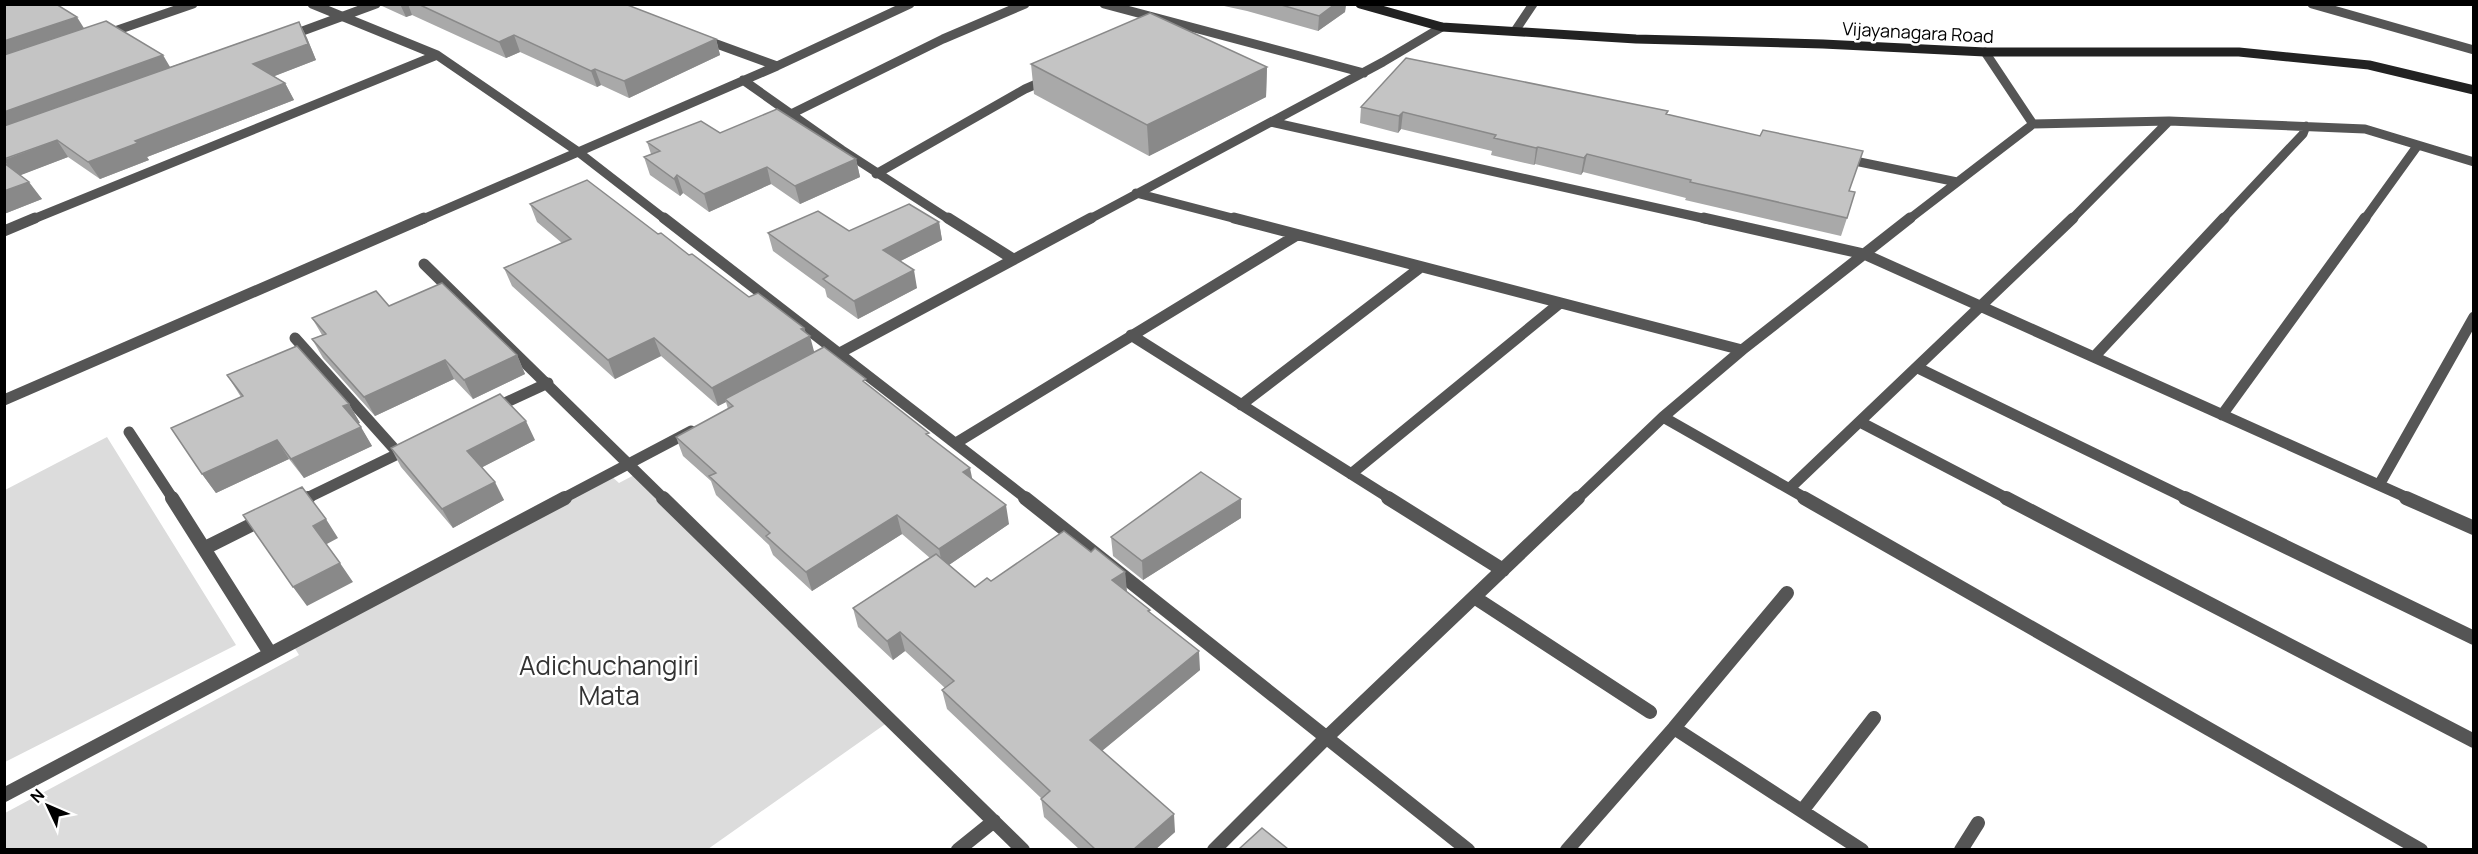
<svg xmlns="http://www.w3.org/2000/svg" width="2478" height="854" font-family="Manrope,sans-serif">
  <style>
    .green { fill: #dcdcdc }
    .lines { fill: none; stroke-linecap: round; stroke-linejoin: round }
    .street-far2 { stroke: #555; stroke-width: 9 }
    .street-far1 { stroke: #555; stroke-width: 11 }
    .street { stroke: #555; stroke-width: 14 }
    .secondary { stroke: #222; stroke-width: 9 }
    .wall { fill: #a9a9a9 }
    .shaded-wall { fill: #898989 }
    .building { fill: #c4c4c4; stroke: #898989; stroke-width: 1.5 }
    .labels { text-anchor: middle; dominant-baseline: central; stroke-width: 5; stroke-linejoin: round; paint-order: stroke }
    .far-street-label { font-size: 18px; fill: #000; stroke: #fff }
    .near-park-label { font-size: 26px; fill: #333; stroke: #fff }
  </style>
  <rect width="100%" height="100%" fill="#fff"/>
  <path class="green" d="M 107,437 L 236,645 L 5,762 L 5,490 Z
    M 638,473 L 891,720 L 708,849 L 5,850 L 5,813 L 299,655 L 291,642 L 609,474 L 619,483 Z"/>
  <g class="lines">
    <path class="street-far2" d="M 312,4 L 437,55 L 577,151 L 666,220
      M 1104,4 L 1364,73
      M 2312,4 L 2474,50
      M 1515,31 L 1533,4
      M 106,34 L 193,4
      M 289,36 L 376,4
      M 703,39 L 777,66
      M 743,80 L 842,150 L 950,220
      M 789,115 L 943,39 L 1025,4
      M 1271,122 L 1711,220
      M 2033,124 L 2169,121 L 2365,129 L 2474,162
      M 1845,159 L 1957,182
      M 876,174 L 1025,89 L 1048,79
      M 1136,193 L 1240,220
      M 31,220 L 437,55
      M 421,220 L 777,66 L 910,4
      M 1088,220 L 1383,62 L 1442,27
      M 1908,220 L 2033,124 L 1985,52
      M 2071,220 L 2169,121
      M 2222,220 L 2303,134 L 2306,126
      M 2364,220 L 2418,145"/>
    <path class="street-far1" d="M 664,218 L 1027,499
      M 948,218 L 1013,259
      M 1234,218 L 1742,350
      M 1704,218 L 1864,254 L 2410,499
      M 4,231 L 35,218
      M 424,264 L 664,499
      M 1131,335 L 1391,499
      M 295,338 L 398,453
      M 2094,357 L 2224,218
      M 821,363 L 1091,218
      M 1918,368 L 2188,499
      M 4,400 L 424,218
      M 1241,405 L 1421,267
      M 494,408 L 548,383
      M 2222,415 L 2365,218
      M 1663,417 L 1807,499
      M 1860,422 L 2008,499
      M 129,432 L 173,499
      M 956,443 L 1297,235
      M 1351,474 L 1560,303
      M 2379,485 L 2474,317
      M 1790,488 L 2073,218
      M 305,499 L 408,449
      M 562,499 L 691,431
      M 1577,499 L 1663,417 L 1742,350 L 1910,218"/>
    <path class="street" d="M 172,498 L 270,653
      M 663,498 L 1023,850
      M 1025,498 L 1468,850
      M 1388,498 L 1503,570
      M 1804,498 L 2421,850
      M 2006,498 L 2474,741
      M 2185,498 L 2474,638
      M 2406,498 L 2474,528
      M 297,503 L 308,498
      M 205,548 L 265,518
      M 1474,597 L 1650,712
      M 1674,728 L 1862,850
      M 4,795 L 565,498
      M 1802,811 L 1874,718
      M 958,850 L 994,821
      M 1214,850 L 1327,737 L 1578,498
      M 1567,850 L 1674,728 L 1787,593
      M 1961,850 L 1978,823"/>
    <path class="secondary" d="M 1360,4 L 1442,27 L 1636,39 L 1823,44 L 1985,52 L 2239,52 L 2369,65 L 2474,90"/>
  </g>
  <path class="wall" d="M 4,4 L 84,29 L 170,67 L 299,22 L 307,38 L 316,60 L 274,76 L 285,83 L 294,100 L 147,157 L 149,160 L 100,179 L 68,157 L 20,175 L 42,199 L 4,214 Z
    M 381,4 L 625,4 L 716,39 L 720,55 L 629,98 L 601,85 L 597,87 L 520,52 L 506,58 L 412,15 L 406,17 L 382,6 Z
    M 1215,4 L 1346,4 L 1345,12 L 1318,31 L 1247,11 Z
    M 1031,64 L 1267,67 L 1266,97 L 1149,156 L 1034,94 Z
    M 1361,107 L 1668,111 L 1667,114 L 1849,191 L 1847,218 L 1841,236 L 1685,200 L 1686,198 L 1583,172 L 1581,175 L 1535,164 L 1534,165 L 1491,155 L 1492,151 L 1401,129 L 1398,133 L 1360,123 Z
    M 720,133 L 856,159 L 860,177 L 800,204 L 771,184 L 709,212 L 683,193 L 680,196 L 650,175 L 644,157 L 651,154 L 647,142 Z
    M 530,204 L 658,234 L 749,297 L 804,328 L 814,352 L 867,384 L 930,437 L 972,480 L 1009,524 L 949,565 L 975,587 L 1091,552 L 1125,572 L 1126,591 L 1150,613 L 1200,670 L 1102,751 L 1175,832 L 1156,849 L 1079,849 L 1044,817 L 1041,798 L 947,709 L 942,690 L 945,688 L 905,651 L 893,660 L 858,627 L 853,608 L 930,558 L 902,534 L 812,591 L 773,555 L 769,545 L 716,495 L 711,481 L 683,456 L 676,437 L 728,409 L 726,402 L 718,406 L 661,356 L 615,379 L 512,286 L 504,268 L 562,243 L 537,222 Z
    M 939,222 L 942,240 L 900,261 L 917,288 L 858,319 L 827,297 L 825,289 L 773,251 L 768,233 L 849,231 Z
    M 389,306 L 517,355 L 525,374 L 473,399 L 454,379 L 375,416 L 323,358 L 312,339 L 322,335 L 312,318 Z
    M 227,375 L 349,404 L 360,423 L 358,423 L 372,446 L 304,478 L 289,459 L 216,493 L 202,474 L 241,397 Z
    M 535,440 L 482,467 L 504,500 L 453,528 L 401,467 L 391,448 Z
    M 1241,518 L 1143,580 L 1113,556 L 1111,537 Z"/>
  <path class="shaded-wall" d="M 400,4 L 408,4 L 412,15 L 406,17 Z
    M 1335,4 L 1346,4 L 1345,12 L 1318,31 L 1319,16 Z
    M 77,17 L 87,33 L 4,61 L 4,41 Z
    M 299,22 L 307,38 L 316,60 L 262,81 L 253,64 Z
    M 514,35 L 520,52 L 506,58 L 499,42 Z
    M 716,39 L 720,55 L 629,98 L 624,81 Z
    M 163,55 L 173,72 L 4,134 L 4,112 Z
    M 1267,67 L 1266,97 L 1149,156 L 1147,125 Z
    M 595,69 L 601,85 L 597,87 L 591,71 Z
    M 285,83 L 294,100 L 147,157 L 149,160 L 100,179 L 88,162 L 135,141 Z
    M 1403,112 L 1401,129 L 1398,133 L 1399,116 Z
    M 57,140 L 68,157 L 16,177 L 4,160 Z
    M 1538,147 L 1535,164 L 1534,165 L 1536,148 Z
    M 1587,154 L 1583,172 L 1581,175 L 1584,158 Z
    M 856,159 L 860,177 L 800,204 L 795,186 Z
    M 767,167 L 771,184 L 709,212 L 704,194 Z
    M 677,175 L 683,193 L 680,196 L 674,179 Z
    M 29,182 L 42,199 L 4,214 L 4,191 Z
    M 939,222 L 942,240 L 887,268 L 883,250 Z
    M 914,270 L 917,288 L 858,319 L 854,301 Z
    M 804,328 L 807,338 L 810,336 L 815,355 L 725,399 L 726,402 L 718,406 L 712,388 Z
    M 654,338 L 661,356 L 615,379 L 608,360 Z
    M 517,355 L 525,374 L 473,399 L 464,380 Z
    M 445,360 L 454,379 L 375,416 L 364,397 Z
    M 349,404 L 360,423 L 354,425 L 343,406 Z
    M 526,421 L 535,440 L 477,470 L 467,451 Z
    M 361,427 L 372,446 L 304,478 L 291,459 Z
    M 277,440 L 289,459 L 216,493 L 202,474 Z
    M 970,468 L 974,487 L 963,472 Z
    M 495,482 L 504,500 L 453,528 L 442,509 Z
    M 1241,499 L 1241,518 L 1143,580 L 1142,561 Z
    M 1006,505 L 1009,524 L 943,569 L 939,549 Z
    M 897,515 L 902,534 L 812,591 L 806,572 Z
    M 326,519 L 338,538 L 325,545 L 313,526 Z
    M 340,563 L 353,582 L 307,606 L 293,587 Z
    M 1125,572 L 1127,591 L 1114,599 L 1112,580 Z
    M 900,632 L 905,651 L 893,660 L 887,641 Z
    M 1199,651 L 1200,670 L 1092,759 L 1090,740 Z
    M 1174,814 L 1175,832 L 1156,849 L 1134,849 Z"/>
  <path class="building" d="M 4,4 L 56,4 L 77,17 L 4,41 Z
    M 418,4 L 625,4 L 716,39 L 624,81 L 595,69 L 591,71 L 514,35 L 499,42 Z
    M 1278,4 L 1335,4 L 1319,16 Z
    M 1150,13 L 1267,67 L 1147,125 L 1031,64 Z
    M 106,21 L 163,55 L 4,112 L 4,55 Z
    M 299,22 L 308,44 L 253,64 L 285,83 L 135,141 L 138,143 L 88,162 L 57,140 L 4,159 L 4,126 Z
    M 1406,58 L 1668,111 L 1666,114 L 1760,136 L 1763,130 L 1863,151 L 1849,191 L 1855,192 L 1847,218 L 1690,182 L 1691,180 L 1587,154 L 1584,158 L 1538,147 L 1536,148 L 1494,138 L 1496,135 L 1403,112 L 1399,116 L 1361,107 Z
    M 777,109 L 856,159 L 795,186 L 767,167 L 704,194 L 677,175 L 674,179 L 644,157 L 660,151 L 647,142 L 701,121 L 720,133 Z
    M 4,163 L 29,182 L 4,191 Z
    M 587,180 L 658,234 L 661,233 L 689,255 L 692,254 L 749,297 L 758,293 L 804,328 L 801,329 L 810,336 L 712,388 L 654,338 L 608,360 L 504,268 L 571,239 L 530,204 Z
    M 909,204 L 939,222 L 883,250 L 914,270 L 854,301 L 823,279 L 828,276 L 768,233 L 818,211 L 849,231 Z
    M 442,283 L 517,355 L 464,380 L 445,360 L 364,397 L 312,339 L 326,334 L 312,318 L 376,291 L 389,306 Z
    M 297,346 L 349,404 L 343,406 L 361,427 L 291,459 L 277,440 L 202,474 L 171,428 L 243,396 L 227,375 Z
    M 824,347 L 866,379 L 863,381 L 929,433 L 926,434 L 970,468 L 963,472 L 1006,505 L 939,549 L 897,515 L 806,572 L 766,536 L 770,533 L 709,476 L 716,473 L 676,437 L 733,406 L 725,399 Z
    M 500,394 L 526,421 L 467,451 L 495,482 L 442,509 L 391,448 Z
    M 1201,472 L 1241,499 L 1142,561 L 1111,537 Z
    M 302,487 L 326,519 L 313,526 L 340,563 L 293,587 L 243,515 Z
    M 1064,531 L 1091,552 L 1095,548 L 1125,572 L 1112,580 L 1150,610 L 1148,611 L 1199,651 L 1090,740 L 1174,814 L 1134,849 L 1095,849 L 1041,799 L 1050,791 L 942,690 L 954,681 L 900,632 L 887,641 L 853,608 L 936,554 L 975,587 L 987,578 L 991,581 Z
    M 1262,828 L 1288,849 L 1239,849 Z"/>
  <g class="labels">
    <g class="far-street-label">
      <text transform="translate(1918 32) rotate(3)">Vijayanagara Road</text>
    </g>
    <g class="near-park-label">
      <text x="609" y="665">Adichuchangiri<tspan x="609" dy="30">Mata</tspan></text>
    </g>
  </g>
  <rect width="2478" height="854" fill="none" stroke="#000000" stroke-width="12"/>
  <g transform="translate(48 806) rotate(314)" stroke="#ffffff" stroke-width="4.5" paint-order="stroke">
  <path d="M0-4.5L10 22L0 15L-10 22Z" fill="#000000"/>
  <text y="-9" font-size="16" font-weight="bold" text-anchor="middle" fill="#000000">N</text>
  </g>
</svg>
